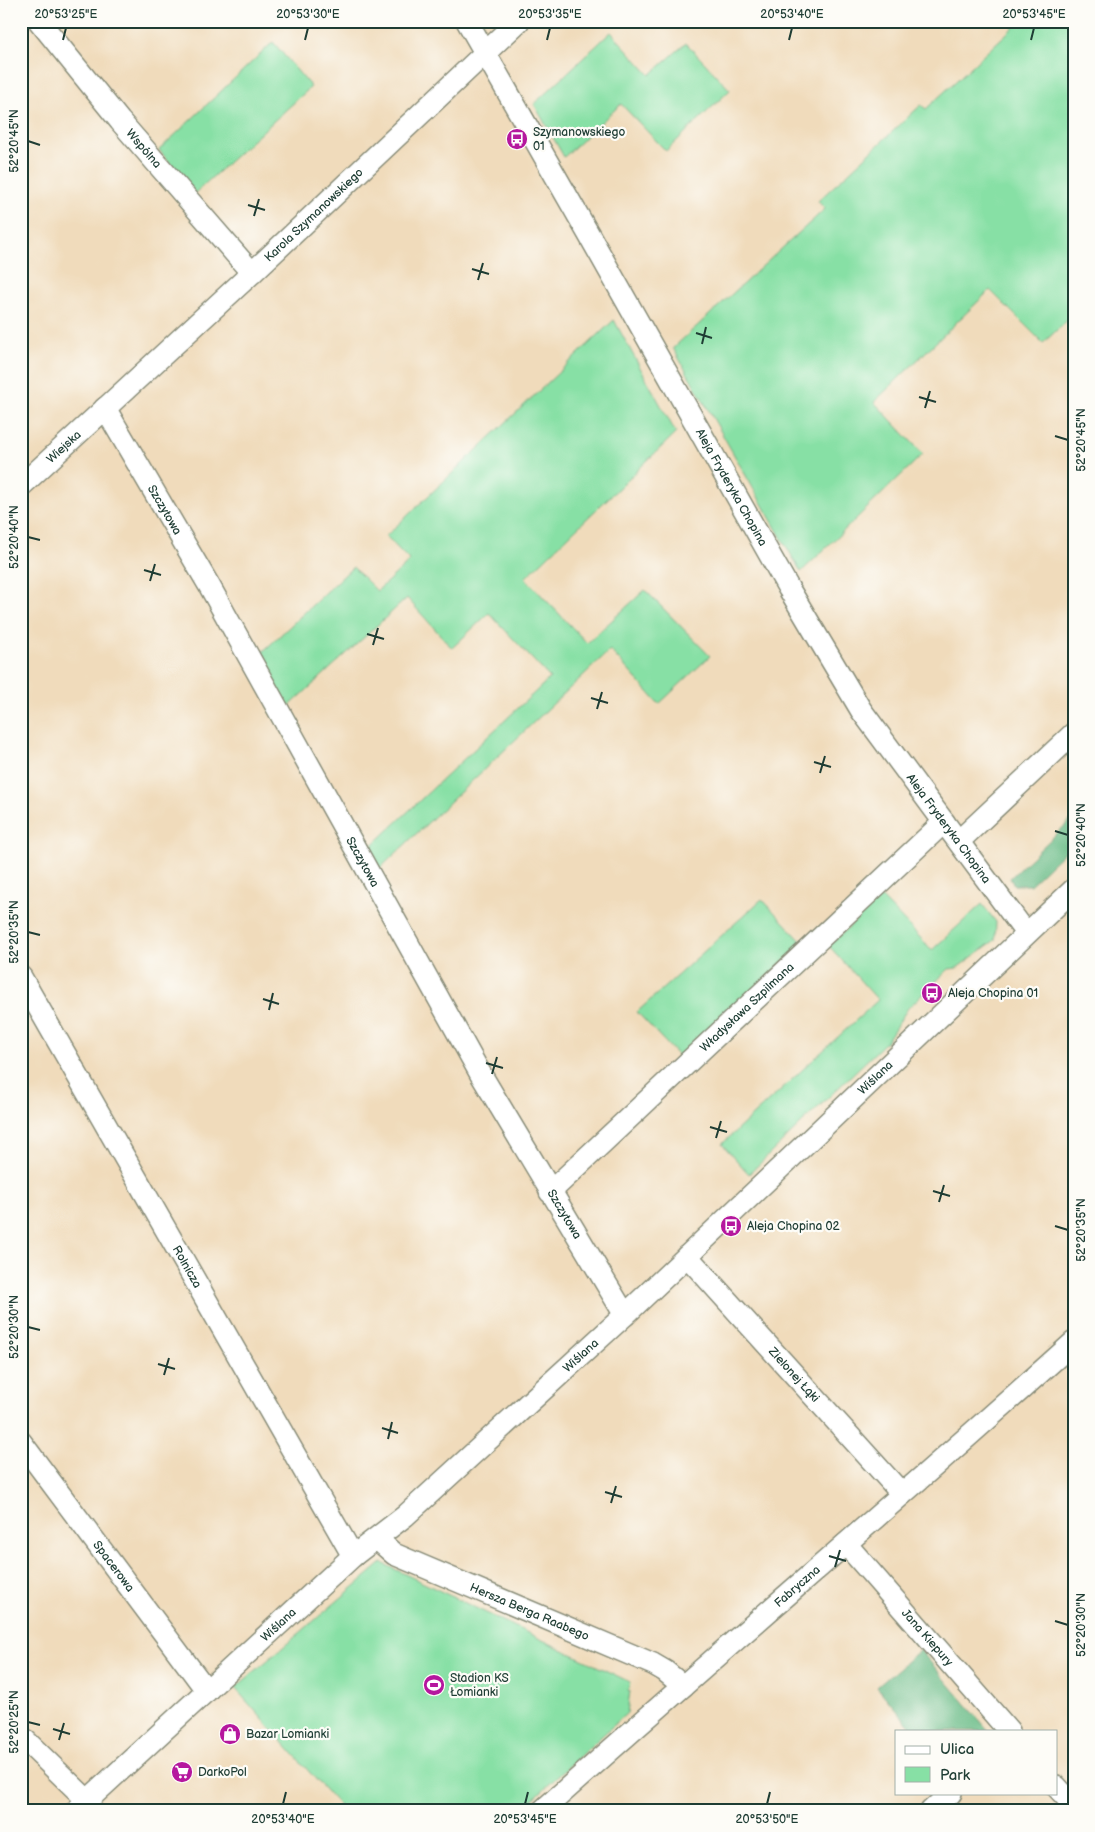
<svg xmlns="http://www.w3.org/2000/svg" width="1095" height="1832" font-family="'Balsamiq Sans',sans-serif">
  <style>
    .green { fill: #87e0a5; stroke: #538e6c }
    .forest { fill: #6dbe8a; stroke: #467e5f }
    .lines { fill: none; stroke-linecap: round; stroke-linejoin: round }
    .minor-casing { stroke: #888c78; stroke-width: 24 }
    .minor { stroke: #fff; stroke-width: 21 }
    .ticks { fill: none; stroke: #1f3d34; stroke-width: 2 }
    .labels { text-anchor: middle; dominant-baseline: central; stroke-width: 4.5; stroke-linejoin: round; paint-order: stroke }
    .poi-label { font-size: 12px; fill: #1f3d34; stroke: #fdfcf7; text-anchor: start }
    .street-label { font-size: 12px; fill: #1f3d34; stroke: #fdfcf7 }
    .neatline { fill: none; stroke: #1f3d34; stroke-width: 2 }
    .ticks-label { font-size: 12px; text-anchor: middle; fill: #1f3d34 }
  </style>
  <rect width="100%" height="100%" fill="#fdfcf7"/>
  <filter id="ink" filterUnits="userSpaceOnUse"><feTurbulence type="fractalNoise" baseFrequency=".02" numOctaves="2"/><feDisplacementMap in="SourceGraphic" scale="10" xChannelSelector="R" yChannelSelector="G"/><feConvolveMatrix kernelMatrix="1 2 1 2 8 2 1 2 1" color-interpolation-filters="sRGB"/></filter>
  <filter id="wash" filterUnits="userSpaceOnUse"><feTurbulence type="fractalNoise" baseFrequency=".0096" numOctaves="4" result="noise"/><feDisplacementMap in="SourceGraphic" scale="20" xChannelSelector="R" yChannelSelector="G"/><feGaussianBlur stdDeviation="1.12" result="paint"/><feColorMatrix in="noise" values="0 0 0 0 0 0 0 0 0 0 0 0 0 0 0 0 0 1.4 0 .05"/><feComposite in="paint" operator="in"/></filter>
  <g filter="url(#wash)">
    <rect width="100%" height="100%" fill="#f0dbbb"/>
    <path class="green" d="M 1020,21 L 1074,21 L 1074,314 L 1043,343 L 990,290 L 874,402 L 923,454 L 801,572 L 673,348 L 825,209 L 818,201 L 921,105 L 926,109 Z
      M 611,32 L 650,75 L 686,43 L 730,90 L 666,151 L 621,104 L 564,157 L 534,104 Z
      M 273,42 L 311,87 L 195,193 L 159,150 Z
      M 614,320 L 676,433 L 525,578 L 587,643 L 645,590 L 710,656 L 659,704 L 610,650 L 375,873 L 363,854 L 550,678 L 489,613 L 452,648 L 407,598 L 284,711 L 256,658 L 353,567 L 377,591 L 410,561 L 386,536 Z
      M 881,897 L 932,950 L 982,904 L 996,922 L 995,940 L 957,968 L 949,969 L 908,1008 L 886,1042 L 749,1174 L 722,1144 L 878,1000 L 829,946 Z
      M 762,899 L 803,943 L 680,1058 L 637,1012 Z
      M 382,1563 L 630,1682 L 628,1690 L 630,1691 L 627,1713 L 520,1811 L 344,1811 L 235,1688 Z"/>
    <path class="forest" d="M 1074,817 L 1074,843 L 1030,885 L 1014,885 L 1010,878 Z
      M 920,1650 L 989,1731 L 914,1731 L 877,1687 Z"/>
  </g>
  <g filter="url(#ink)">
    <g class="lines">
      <g class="minor-casing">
        <g id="minor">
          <path id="s1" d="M 39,21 L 120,121 L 252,273"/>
          <path id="s2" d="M 467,21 L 588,233 L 789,589 L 861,710 L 1026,933"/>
          <path id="s3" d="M 105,408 L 210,587 L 480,1073 L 625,1315"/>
          <path id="s4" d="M 21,486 L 252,273 L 519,21"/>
          <path d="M 959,841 L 1074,733"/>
          <path id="s5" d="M 21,977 L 353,1556"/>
          <path id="s6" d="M 550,1192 L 944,822"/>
          <path id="s7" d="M 687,1256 L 902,1494"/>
          <path id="s8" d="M 21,1442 L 207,1691"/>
          <path id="s9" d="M 377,1539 L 394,1554 L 653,1664 L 665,1671 L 683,1686"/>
          <path id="s10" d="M 846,1544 L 1009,1731"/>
          <path d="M 21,1736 L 87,1800"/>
          <path d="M 1056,1786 L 1074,1806"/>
          <path id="s11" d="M 76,1811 L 353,1556 L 405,1516 L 625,1315 L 1074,889"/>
          <path id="s12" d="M 542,1811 C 718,1653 899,1500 1074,1342"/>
          <path d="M 931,1811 L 951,1793"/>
        </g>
      </g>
      <use href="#minor" class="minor"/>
    </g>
  </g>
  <path class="ticks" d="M 63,40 L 66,28M 305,40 L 308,28M 547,40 L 550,28M 789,40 L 792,28M 1031,40 L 1034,28M 28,141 L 40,145M 248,205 L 265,210M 254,216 L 259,199M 472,269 L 489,274M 478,280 L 483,263M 696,333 L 712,338M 702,344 L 706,327M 919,397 L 936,402M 925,408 L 930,391M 1055,436 L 1068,440M 28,537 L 40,540M 144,570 L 161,575M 150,581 L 155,564M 367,634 L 384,639M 373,645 L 378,628M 591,698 L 608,703M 597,709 L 602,692M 814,762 L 831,767M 820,773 L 825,756M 1055,831 L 1068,835M 28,932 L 40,935M 263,999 L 279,1004M 269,1010 L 273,993M 486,1063 L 503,1068M 492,1074 L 497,1057M 710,1127 L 727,1132M 716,1138 L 721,1121M 933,1191 L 950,1196M 939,1202 L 944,1185M 1055,1226 L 1068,1230M 28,1327 L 40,1330M 158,1364 L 175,1369M 164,1375 L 169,1358M 382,1428 L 398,1433M 388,1439 L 392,1422M 605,1492 L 622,1497M 611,1503 L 616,1486M 829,1556 L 846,1561M 835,1567 L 840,1550M 1055,1621 L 1068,1625M 28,1722 L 40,1725M 53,1729 L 70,1734M 59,1740 L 64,1723M 283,1804 L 286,1792M 525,1804 L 528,1792M 767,1804 L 770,1792"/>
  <defs>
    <g id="bus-disc" transform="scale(1.125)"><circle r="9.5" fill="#b5179e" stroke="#fdfcf7"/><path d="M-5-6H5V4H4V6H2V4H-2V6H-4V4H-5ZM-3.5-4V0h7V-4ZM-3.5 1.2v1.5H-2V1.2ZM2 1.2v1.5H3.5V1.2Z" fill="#fff"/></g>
    <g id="stadium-disc" transform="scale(1.125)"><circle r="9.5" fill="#b5179e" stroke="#fdfcf7"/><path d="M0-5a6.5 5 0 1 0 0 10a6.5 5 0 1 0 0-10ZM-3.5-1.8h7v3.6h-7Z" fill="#fff"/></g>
    <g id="shop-disc" transform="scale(1.125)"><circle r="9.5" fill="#b5179e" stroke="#fdfcf7"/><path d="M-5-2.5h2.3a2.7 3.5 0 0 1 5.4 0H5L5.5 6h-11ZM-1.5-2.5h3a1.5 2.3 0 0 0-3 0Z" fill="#fff"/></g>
    <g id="supermarket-disc" transform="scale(1.125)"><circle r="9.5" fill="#b5179e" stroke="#fdfcf7"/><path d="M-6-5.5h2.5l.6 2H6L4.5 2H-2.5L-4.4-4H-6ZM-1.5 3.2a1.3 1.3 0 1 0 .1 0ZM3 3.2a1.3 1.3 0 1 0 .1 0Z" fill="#fff"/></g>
  </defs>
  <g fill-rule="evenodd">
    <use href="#bus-disc" x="517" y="139"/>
    <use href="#bus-disc" x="932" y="993"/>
    <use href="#bus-disc" x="731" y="1226"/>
    <use href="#stadium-disc" x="434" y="1685"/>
    <use href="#shop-disc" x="230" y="1734"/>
    <use href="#supermarket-disc" x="182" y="1772"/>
  </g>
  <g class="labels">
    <g class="poi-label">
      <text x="533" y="132">Szymanowskiego<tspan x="533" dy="14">01</tspan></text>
      <text x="948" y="993">Aleja Chopina 01</text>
      <text x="747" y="1226">Aleja Chopina 02</text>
      <text x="450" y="1678">Stadion KS<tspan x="450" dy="14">Łomianki</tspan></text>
      <text x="246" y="1734">Bazar Lomianki</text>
      <text x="198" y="1772">DarkoPol</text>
    </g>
    <g class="street-label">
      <text stroke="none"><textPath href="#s1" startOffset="165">Wspólna</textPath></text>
      <text stroke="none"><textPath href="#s4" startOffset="399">Karola Szymanowskiego</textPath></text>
      <text stroke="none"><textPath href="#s4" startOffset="58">Wiejska</textPath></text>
      <text stroke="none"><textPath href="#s2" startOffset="536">Aleja Fryderyka Chopina</textPath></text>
      <text stroke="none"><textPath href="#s3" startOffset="118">Szczytowa</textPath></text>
      <text stroke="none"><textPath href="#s2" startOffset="941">Aleja Fryderyka Chopina</textPath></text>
      <text stroke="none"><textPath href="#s3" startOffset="522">Szczytowa</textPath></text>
      <text stroke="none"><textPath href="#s6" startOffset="270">Władysława Szpilmana</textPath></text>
      <text stroke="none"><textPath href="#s11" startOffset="1085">Wiślana</textPath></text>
      <text stroke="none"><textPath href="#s3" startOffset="928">Szczytowa</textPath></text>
      <text stroke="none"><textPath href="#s5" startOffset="334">Rolnicza</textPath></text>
      <text stroke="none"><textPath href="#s11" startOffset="680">Wiślana</textPath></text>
      <text stroke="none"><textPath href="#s7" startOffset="160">Zielonej Łąki</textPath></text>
      <text stroke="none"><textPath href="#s8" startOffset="155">Spacerowa</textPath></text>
      <text stroke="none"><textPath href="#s12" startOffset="340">Fabryczna</textPath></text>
      <text stroke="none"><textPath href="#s9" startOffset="170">Hersza Berga Raabego</textPath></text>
      <text stroke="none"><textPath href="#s11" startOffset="275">Wiślana</textPath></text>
      <text stroke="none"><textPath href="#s10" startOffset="124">Jana Kiepury</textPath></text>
    </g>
  </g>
  <rect width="1095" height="1832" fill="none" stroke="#fdfcf7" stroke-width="55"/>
  <rect x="895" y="1730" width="162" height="65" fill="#fdfcf7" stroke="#a4b0a9"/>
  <rect x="905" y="1746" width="25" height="8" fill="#ffffff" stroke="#a4b0a9"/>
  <text x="940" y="1754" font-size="15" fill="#1f3d34">Ulica</text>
  <rect x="905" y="1767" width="25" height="15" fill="#87e0a5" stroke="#a4b0a9"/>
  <text x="940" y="1780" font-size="15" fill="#1f3d34">Park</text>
  <rect x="28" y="28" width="1040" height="1776" class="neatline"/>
  <g class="ticks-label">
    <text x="66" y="18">20°53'25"E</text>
    <text x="308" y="18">20°53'30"E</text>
    <text x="550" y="18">20°53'35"E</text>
    <text x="792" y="18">20°53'40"E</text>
    <text x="1034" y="18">20°53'45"E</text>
    <text transform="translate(14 141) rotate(-90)" y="4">52°20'45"N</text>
    <text transform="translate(1081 440) rotate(-90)" y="4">52°20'45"N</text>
    <text transform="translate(14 537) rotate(-90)" y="4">52°20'40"N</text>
    <text transform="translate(1081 835) rotate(-90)" y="4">52°20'40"N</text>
    <text transform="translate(14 932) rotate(-90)" y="4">52°20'35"N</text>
    <text transform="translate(1081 1230) rotate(-90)" y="4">52°20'35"N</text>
    <text transform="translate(14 1327) rotate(-90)" y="4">52°20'30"N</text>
    <text transform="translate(1081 1625) rotate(-90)" y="4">52°20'30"N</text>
    <text transform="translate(14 1722) rotate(-90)" y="4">52°20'25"N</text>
    <text x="283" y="1823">20°53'40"E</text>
    <text x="525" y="1823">20°53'45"E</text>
    <text x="767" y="1823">20°53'50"E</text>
  </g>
</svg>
